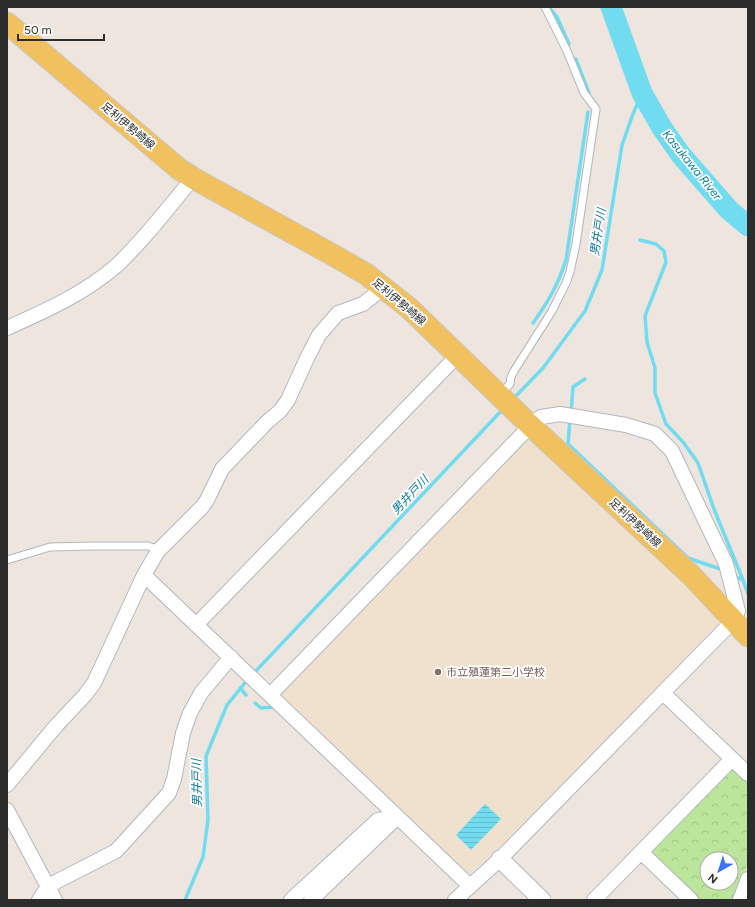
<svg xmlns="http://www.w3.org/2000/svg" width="755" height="907" font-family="Figtree,'Noto Sans JP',sans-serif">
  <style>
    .education { fill: #efe1ce }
    .park { fill: url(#park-crowns); fill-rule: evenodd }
    .water { fill: url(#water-rules) }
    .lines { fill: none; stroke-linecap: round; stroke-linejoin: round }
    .stream { stroke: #71dbf0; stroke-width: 3.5 }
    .river { stroke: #71dbf0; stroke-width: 21 }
    .service-casing { stroke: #b2b6c0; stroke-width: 9 }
    .minor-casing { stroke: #b2b6c0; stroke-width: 16 }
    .tertiary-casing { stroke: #b2b6c0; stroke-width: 19 }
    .primary-casing { stroke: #c8c8c8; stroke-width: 23 }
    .service { stroke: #fff; stroke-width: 7 }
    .minor { stroke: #fff; stroke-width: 14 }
    .tertiary { stroke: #fff; stroke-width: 17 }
    .primary { stroke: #f2c15f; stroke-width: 21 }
    .education-dot { fill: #8d6e63; stroke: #fff; stroke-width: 1.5 }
    .labels { text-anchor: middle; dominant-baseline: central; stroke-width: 3.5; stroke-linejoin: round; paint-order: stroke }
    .street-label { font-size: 11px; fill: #2c2c2c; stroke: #fff }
    .education-label { font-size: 11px; fill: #785e54; stroke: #fff; text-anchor: start }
    .water-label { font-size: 12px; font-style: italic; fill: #0c7ca0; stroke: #fff }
  </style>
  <defs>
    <pattern id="park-crowns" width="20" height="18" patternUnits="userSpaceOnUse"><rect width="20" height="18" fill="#bbe59a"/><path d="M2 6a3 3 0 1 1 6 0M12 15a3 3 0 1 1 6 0" fill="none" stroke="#a1c585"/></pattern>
    <pattern id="water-rules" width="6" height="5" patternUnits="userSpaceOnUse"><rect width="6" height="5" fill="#71dbf0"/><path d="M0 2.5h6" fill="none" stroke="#62bcce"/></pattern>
  </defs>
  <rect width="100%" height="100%" fill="#eee6de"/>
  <path class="education" d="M 526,440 L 533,440 L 718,617 L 718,624 L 505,846 L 500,847 L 469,874 L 462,873 L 280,699 L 279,694 Z"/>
  <path class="park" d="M 728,770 L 736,770 L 748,782 L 748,863 L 734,900 L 696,900 L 651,857 L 650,850 ZM 707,859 L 731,859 L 731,883 L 707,883 Z"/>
  <path class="water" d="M 485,804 L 501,819 L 471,850 L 456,835 Z"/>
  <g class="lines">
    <path class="stream" d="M 549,7 L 551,10 L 557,17 L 569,44
      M 576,59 L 589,93
      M 640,240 L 656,244 L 664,251 L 666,262 L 645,316 L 647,342 L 655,368 L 655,393 L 666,424 L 683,442 L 698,463 L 714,509 L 743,580
      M 533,323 C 548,302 558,285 566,260 L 588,112
      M 513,399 L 543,368 L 585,311 L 602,270 L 622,145 L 633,114 L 642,93
      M 571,413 L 573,387 L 585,379
      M 570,419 L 568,444 L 688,558 L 723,570
      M 732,575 L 743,580 L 748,594
      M 253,674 L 503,409
      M 240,688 L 246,695
      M 255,703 L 261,708 L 274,707 L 276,709
      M 185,900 L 203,857 L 208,820 L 206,756 L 227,705 L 249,678"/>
    <path class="river" d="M 611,7 L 642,93 L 662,128 L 681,155 L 729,210 L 748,226"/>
    <g class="service-casing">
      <path id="service" d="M 500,394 L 510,384 L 511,377 L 514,371 L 552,311 L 566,283 L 570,272 L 576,244 L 596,109 L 584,93 L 567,51 L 545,7
        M 7,560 L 50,547 L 91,546 L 148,546 L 160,550"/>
    </g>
    <g class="minor-casing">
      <path id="minor" d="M 7,328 C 45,311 84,294 116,266 C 144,240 168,208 193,178
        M 144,575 L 470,886
        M 196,625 L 458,355
        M 663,693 L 748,774
        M 270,695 L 536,420 L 541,417 L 560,414 L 626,425 L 655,434 L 672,451 L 726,564 L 738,611 L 734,620 L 500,859 L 455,900
        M 7,785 L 55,727 L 85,695 L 94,683 L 144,575 L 158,551 L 202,507 L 207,500 L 222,469 L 267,422 L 280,411 L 288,400 L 308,356 L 319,335 L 338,313 L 363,304 L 378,292 L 385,288
        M 7,810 L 55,900
        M 641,852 L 691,900
        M 39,900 L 48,886 L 116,851 L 169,793 L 174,779 L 183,733 L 190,713 L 201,693 L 231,657
        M 291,900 L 378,820 L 397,817
        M 311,900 L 388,826 L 397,817
        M 594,900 L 732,759
        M 740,900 L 748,879"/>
    </g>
    <g class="tertiary-casing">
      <path id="tertiary" d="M 500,859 L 542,900"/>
    </g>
    <g class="primary-casing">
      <path id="primary" d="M 7,23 L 179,169 L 193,178 L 333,255 L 366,274 L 409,308 L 531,426 L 691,575 L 748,636"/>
    </g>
    <use href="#service" class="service"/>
    <use href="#minor" class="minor"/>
    <use href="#tertiary" class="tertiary"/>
    <use href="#primary" class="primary"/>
  </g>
  <circle class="education-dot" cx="438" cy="672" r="4"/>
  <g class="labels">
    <g class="street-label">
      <text transform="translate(128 126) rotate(40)">足利伊勢崎線</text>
      <text transform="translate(399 302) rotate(40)">足利伊勢崎線</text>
      <text transform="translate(635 523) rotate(43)">足利伊勢崎線</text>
    </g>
    <g class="education-label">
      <text x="446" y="672">市立殖蓮第二小学校</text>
    </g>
    <g class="water-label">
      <text transform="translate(692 165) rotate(51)">Kasukawa River</text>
      <text transform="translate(598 232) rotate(-81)">男井戸川</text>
      <text transform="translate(410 495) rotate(-47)">男井戸川</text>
      <text transform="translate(197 783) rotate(-91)">男井戸川</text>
    </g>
  </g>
  <rect width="755" height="907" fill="none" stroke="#2c2c2c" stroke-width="16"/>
  <g transform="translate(719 871) rotate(219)"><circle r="19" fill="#ffffff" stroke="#ababab"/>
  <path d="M0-3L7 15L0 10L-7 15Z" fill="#3d74fc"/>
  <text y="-6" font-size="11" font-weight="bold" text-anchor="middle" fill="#2c2c2c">N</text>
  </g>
  <path d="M18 34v6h86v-6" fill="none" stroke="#2c2c2c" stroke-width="2"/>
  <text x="24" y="34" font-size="12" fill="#2c2c2c" stroke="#ffffff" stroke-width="3" paint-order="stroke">50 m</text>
</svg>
